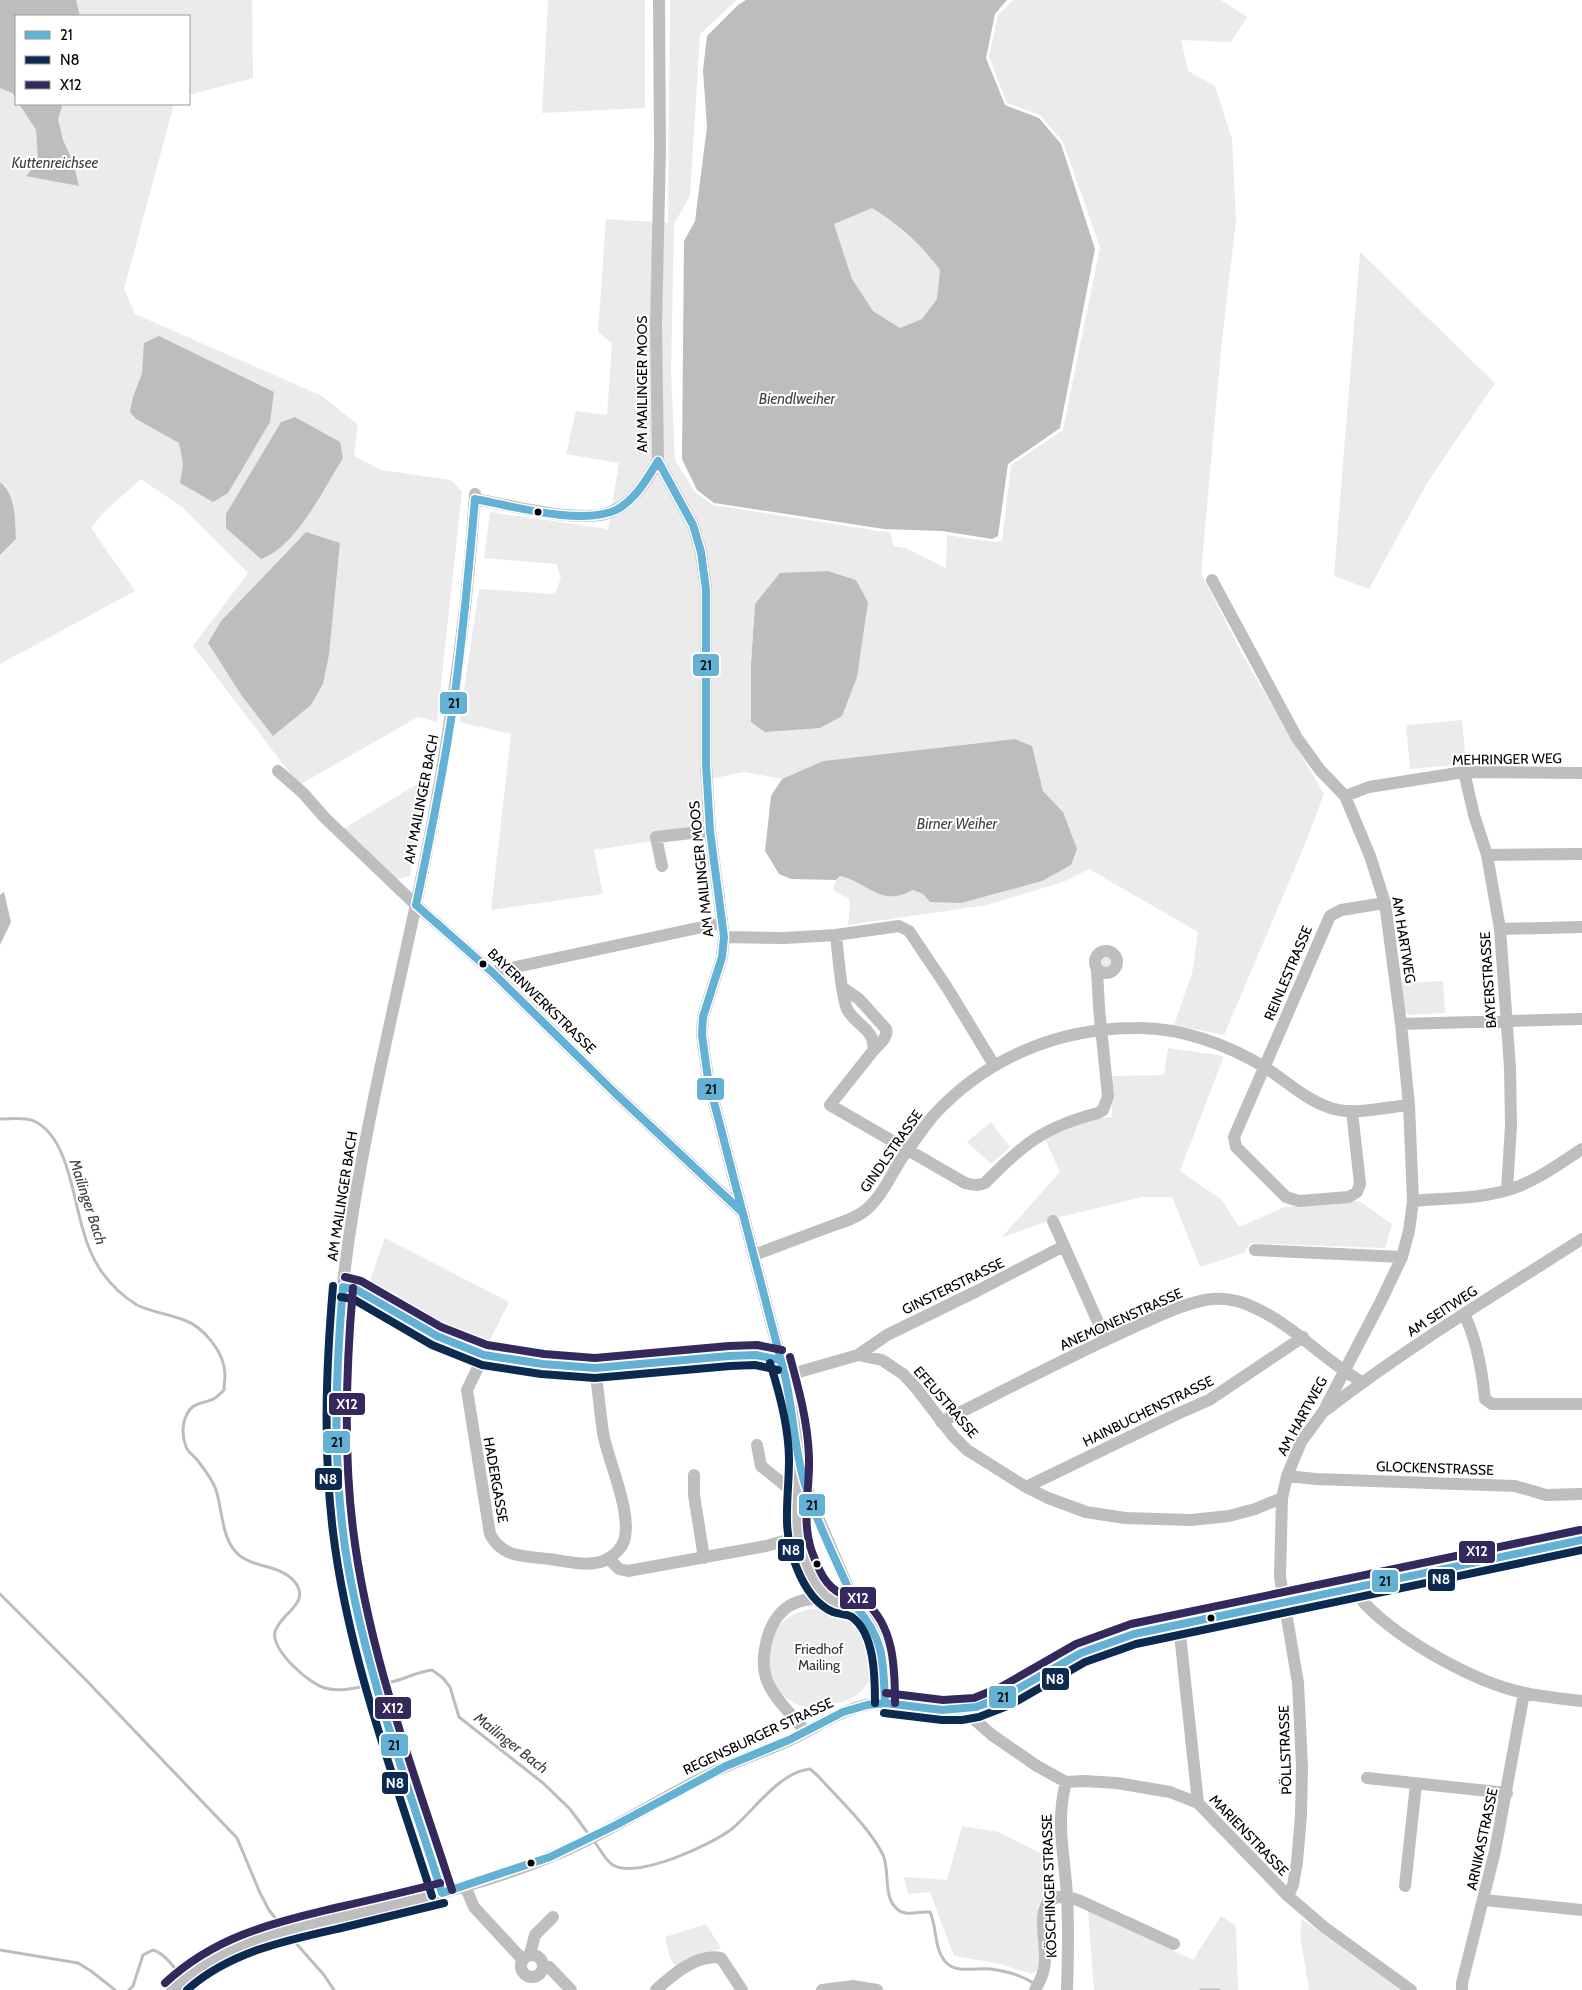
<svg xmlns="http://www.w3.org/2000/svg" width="1582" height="1990" font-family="Cabin,sans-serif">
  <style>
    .green { fill: #ebebeb; fill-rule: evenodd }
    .water { fill: #bdbdbd; fill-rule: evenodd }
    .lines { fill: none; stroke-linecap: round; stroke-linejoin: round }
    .stream { stroke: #bdbdbd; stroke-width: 3 }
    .minor { stroke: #bebebe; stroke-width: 12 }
    .bus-1-casing { stroke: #fff; stroke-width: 11 }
    .bus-2-casing { stroke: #fff; stroke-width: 11 }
    .bus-3-casing { stroke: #fff; stroke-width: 11 }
    .bus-1 { stroke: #63b1d4; stroke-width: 8 }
    .bus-2 { stroke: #0c294f; stroke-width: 8 }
    .bus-3 { stroke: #35285d; stroke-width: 8 }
    .bus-dot { fill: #000; stroke: #fff; stroke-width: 2 }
    .labels { text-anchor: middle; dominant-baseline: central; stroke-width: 4; stroke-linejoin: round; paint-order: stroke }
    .street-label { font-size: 14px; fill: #000; stroke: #fff }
    .park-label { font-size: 14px; fill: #313131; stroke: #fff }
    .water-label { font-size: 15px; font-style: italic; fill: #424242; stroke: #fff }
    .line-badge { stroke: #fff; stroke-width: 2 }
    .badge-label { font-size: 14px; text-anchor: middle; font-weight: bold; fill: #fff }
    .pale-badge-label { font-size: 14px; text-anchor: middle; font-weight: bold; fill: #111 }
  </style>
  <rect width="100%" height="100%" fill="#fff"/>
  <path class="green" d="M 76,0 L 252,0 L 253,78 L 189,95 L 189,16 L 80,16 Z
    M 548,0 L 645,0 L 645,108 L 542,113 Z
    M 670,0 L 737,0 L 700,34 L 690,196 L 674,224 L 671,372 L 675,460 L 695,492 L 713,505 L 891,533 L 893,546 L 905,548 L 946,568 L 947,535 L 995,542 L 1002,541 L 1011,465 L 1063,430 L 1100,247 L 1063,142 L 1040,115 L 1007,103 L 989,57 L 998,15 L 1013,0 L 1221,0 L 1247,17 L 1231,42 L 1181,40 L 1188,71 L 1215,86 L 1232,139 L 1236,221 L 1222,340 L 1201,573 L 1242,654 L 1324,794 L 1303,849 L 1224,1035 L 1174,1025 L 1192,974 L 1198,932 L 1089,869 L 1063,882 L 987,905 L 848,925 L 850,900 L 833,890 L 836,880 L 840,876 C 870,883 880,908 913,890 L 923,894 L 1063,812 L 1043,791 L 1032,747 L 1015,739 L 823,761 L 782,779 L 744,772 L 701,781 L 705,833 L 594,850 L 603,894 L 491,910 L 511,734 L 459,722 L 479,589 L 555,594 L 561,578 L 556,564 L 484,558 L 490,512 L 608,529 L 619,463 L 566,454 L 576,411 L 607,415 L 612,343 L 598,332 L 606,219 L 668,223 ZM 828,571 L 856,580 L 868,602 L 751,722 L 751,664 L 755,604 Z
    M 0,88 C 8,91 16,94 16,104 L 19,104 L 36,130 L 38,161 L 26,175 L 78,186 C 76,165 57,136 58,119 C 59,114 62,108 63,104 L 174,104 L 124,289 L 135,314 L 322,396 L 358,425 L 354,456 L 381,470 L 451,480 L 462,491 L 437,722 L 418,717 L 299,785 L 193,646 L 248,573 L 182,507 L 141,479 L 103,513 L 91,528 L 135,591 L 0,664 L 0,555 L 16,539 L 6,486 L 0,482 ZM 142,373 L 273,392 L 270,422 L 228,492 L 180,483 L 183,464 L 179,443 L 136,419 L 133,397 ZM 295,417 L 226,514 L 281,422 ZM 306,532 L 340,543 L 329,655 L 323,684 L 208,643 L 221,621 Z
    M 872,208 C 900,228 920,242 940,270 L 938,299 L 922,319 L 900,328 L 873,311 L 852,279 L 834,224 Z
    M 1360,252 L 1495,383 L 1427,483 L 1369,589 L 1334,576 Z
    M 1462,720 L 1466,764 L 1410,769 L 1406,725 Z
    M 427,778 L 410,876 L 397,879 L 343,829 Z
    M1097 962a9 9 0 1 1 18 0a9 9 0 1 1-18 0Z
    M 1443,981 L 1445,1013 L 1409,1015 L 1402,1009 L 1400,983 Z
    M 1168,1048 L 1224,1056 L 1180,1171 L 1222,1200 L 1239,1227 L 1285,1207 L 1354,1201 L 1359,1201 L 1392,1224 L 1385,1248 L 1250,1243 L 1244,1253 L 1200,1267 L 1172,1197 L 1142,1197 L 1056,1218 L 1001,1238 L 1060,1172 L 1045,1139 L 1089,1120 L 1112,1117 L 1111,1076 L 1164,1075 Z
    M 991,1122 L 1010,1147 L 991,1164 L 967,1142 Z
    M 385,1238 L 509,1302 L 487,1346 L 421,1314 L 369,1283 Z
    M 812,1609 L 822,1609 L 853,1617 L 865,1635 L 870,1680 C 859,1697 848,1702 829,1704 C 821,1705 810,1708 802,1706 C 793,1704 780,1694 775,1686 C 766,1672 769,1638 779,1626 C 787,1616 800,1611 812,1609 Z
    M 962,1826 L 998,1832 L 1048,1857 L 1043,1861 L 1047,1893 L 1038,1905 L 1040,1968 L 1032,1974 L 1000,1964 L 954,1956 L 930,1892 L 908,1894 L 904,1877 L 947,1880 Z
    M 1088,1910 L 1193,1960 L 1221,1916 L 1236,1926 L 1238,1990 L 1094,1990 Z
    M 1302,1919 L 1400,1990 L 1309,1990 L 1300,1935 Z
    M 706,1924 L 721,1948 L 676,1966 L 671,1961 L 665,1937 Z"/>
  <path class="water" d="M 0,0 L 76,0 L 80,16 L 16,16 L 16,99 L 12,93 L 0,88 Z
    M 746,0 L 1007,0 L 995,14 L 986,58 L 1005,105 L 1039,118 L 1061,144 L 1095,249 L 1060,428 L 1008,464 L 998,536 L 992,539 L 942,531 L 884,529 L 714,503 L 697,490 L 682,459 L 684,241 L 695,221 L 707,127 L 703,70 L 707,36 L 738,5 ZM 872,208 C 899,225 921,244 940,270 L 937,299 L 922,319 L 900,328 L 873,311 L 852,279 L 834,224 Z
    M 19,104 L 63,104 L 58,119 L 63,140 L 73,162 L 79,186 L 26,176 L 38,161 L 36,130 Z
    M 159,336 L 274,392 L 270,422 L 228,493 L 213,502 L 180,483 L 183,464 L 179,443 L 136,419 L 130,412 L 133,397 L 142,373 L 144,343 Z
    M 295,417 L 340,442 L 343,458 C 324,488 296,547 261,559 L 226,528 L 226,514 L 281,422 Z
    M 0,482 C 16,494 15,521 16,539 L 0,555 Z
    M 306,532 L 340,543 L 329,655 L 323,684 L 311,705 L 273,736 L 242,696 L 208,643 L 221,621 Z
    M 828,571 L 856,580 L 868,602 L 857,677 L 842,716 L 820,728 L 765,732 L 751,722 L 751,664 L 755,604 L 780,573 Z
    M 1015,739 L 1032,746 L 1043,791 L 1063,812 L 1077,849 L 1071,865 L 1042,881 L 961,903 L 930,902 L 923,894 L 913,890 C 880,908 870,883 840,876 L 836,880 L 791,879 L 779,874 L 765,851 L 771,796 L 782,779 L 823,761 Z
    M 4,892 L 11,922 L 0,945 L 0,895 Z"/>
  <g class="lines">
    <path class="stream" d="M 0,1119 C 11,1119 23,1117 34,1121 C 69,1137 73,1201 84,1233 C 87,1245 94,1260 101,1271 C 111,1285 122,1296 137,1305 C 151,1312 169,1314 184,1320 C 204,1327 225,1353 225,1375 C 225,1380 224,1385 224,1390 C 221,1393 218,1396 215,1398 C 206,1404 193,1401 187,1414 C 182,1424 182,1436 186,1447 C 188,1452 194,1456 198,1461 C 204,1469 213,1480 216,1490 C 223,1511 221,1541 240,1556 C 256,1568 280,1565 294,1581 C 313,1603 279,1614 275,1632 C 271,1650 309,1684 325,1688 C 341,1693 359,1686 374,1685
      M 0,1594 L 86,1680 L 237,1838 L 260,1893 L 269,1910 L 283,1928
      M 380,1684 C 399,1683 414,1672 432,1670 L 443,1678 L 450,1687 L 459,1717 L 543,1783 L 570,1809 L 590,1836
      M 594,1841 C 599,1848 606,1861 613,1865 C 637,1879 712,1845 733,1828 C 754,1810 781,1771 810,1769 L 817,1775 C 838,1798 870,1828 883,1855 C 890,1870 883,1893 895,1907 C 904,1918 918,1911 930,1912 C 937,1927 934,1947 944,1960 C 954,1975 977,1967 991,1969 C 1006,1971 1023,1976 1035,1984
      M 287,1933 L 324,1975 L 334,1990
      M 0,1950 L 78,1963 L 91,1971 L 115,1990
      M 185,1981 L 193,1990
      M 129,1990 L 133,1986 L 143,1955 L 153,1950 C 165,1954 173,1966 181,1976
      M 1201,1990 L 1219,1990"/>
    <path class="minor" d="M 659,0 L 660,149 L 656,325 L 658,461 L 693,525 L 701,552 L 706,590 L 706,764 L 710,831 L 724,937 L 722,957 L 703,1017 L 702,1035 L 708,1079 L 785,1376 L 792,1407 L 799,1461 L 805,1483 L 820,1522 L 857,1608 L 870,1623 L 877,1637 L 883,1657 L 885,1703
      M 475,499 C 508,505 579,523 608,513 C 632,505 646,482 658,461
      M 1212,580 L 1297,738 L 1320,770 L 1345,796 L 1370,856 L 1385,903 L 1401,1024 L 1409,1105 L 1413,1201 L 1409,1231 L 1402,1257 L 1382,1299 L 1323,1412 L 1301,1442 L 1287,1476 L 1282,1498 L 1280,1577 L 1298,1683 L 1302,1767 L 1301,1815 L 1297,1862 L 1293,1885 L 1288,1896
      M 278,771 L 303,793 L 325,818 L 416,905 L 492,972 L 615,1093 L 742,1212
      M 1464,772 L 1474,815 L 1487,855 L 1500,929 L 1510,1068 L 1511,1126 L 1507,1190
      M 1345,796 L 1369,787 L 1464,772 L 1582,773
      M 1487,855 L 1582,854
      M 662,866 L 656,837 L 710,831
      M 1500,929 L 1582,927
      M 836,935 C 838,952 841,996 847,1009 C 855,1025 877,1030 873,1051 L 830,1105 L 965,1183 C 973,1185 978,1186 985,1183 C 1023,1144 1044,1127 1098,1113 L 1103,1110 L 1108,1096 L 1099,1008 L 1097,970
      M 724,937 L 784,938 L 836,935 L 899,926 L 909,931 L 948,989 L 994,1065
      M1095 962a11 11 0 1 1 22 0a11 11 0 1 1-22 0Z
      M 492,972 L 721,923
      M 843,988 L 859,999 L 886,1029 C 889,1037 878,1045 873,1051
      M 1401,1024 L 1582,1019
      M 1352,1111 L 1360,1184 L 1357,1192 L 1349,1197 L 1299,1201 L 1286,1197 L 1236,1147 L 1234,1137 L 1330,916 L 1341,910 L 1385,903
      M 1413,1201 C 1444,1198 1478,1199 1508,1190 C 1535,1182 1559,1164 1582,1149
      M 1053,1221 L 1106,1340
      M 1255,1250 L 1402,1257
      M 754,1255 C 778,1246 802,1237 826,1228 C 839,1223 856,1219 867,1209 C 886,1192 894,1166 910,1147 C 917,1137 925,1126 933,1116 C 986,1058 1058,1028 1136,1028 C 1180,1027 1229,1045 1266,1068 C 1288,1082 1308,1102 1334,1109 C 1355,1115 1387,1107 1409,1105
      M 343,1287 L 357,1290 L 437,1336 L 484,1355 L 543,1364 L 595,1368 L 729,1356 L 756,1355 L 780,1360
      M 1464,1314 C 1477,1340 1482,1370 1485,1399 L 1492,1404 L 1582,1404
      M 484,1355 L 467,1390 L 490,1534 C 502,1558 525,1556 549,1559 C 567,1561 593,1569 609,1558 C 615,1555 622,1547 624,1541 C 633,1514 608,1461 603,1433 C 600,1411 598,1390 595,1368
      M 858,1355 L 887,1335 L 977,1291 L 1064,1246
      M 785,1376 L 858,1355 L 882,1360 L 903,1374 L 916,1388 L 953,1436 L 967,1450 L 1026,1487 L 1048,1498 L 1086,1512 L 1125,1518 L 1191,1520 L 1229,1516 L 1255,1509 L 1282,1498
      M 1326,1410 C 1407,1347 1496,1294 1582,1239
      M 941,1422 C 1001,1392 1060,1361 1121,1333 C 1148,1321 1176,1306 1205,1300 C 1221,1297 1239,1300 1253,1307 C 1294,1325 1323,1360 1362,1382
      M 757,1445 L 761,1466 L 797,1495
      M 798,1470 L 796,1512 L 798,1537 L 800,1548 L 815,1583 L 826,1597 L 844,1605 L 857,1608
      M 694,1475 L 694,1495 L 704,1558
      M 1287,1476 L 1316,1479 L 1515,1486 L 1546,1495 L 1582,1494
      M 1026,1487 L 1177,1414 L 1209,1400 L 1303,1337
      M 609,1559 L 619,1569 L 628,1571 L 766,1546 L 798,1537
      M 1355,1587 C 1358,1593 1361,1599 1365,1604 C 1400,1640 1475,1683 1525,1693 C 1543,1697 1563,1699 1582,1701
      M 1179,1625 L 1198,1803
      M 972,1709 L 976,1721 L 992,1735 L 1037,1766 L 1066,1782 L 1084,1781 L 1117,1783 L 1170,1792 L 1198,1803 L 1288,1896 L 1324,1927 L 1411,1990
      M 806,1732 C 794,1717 776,1701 768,1683 C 758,1660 767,1620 789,1606 C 799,1599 814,1599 826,1597
      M 1367,1778 L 1507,1793
      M 1066,1782 C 1055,1824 1065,1855 1067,1897 C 1069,1928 1068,1959 1067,1990
      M 465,1886 L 474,1907 L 522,1959
      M 1405,1886 L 1416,1784
      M 442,1893 C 430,1857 417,1821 405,1784 C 397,1757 390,1729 382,1702 C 358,1614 337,1526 335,1434 C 332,1255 379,1079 416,904 C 445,769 466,632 475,494
      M 1484,1900 L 1582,1910
      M 530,1954 L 535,1935 L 553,1917
      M521 1966a11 11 0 1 1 22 0a11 11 0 1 1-22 0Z
      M 543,1965 L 549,1967 L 571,1990
      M 172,1990 C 225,1935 308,1925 379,1908 C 437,1894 495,1880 550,1857 C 604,1835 654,1802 706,1776 C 733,1762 761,1753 788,1741 C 820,1726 849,1703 885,1703 C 910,1705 936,1713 961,1710 C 1003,1706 1036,1675 1073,1657 C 1093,1647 1113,1640 1134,1634 L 1582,1540
      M 656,1990 C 672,1975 698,1953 721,1958 L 742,1990
      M 822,1990 L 853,1986 L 877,1990
      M 1035,1990 C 1041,1980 1045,1971 1045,1960 C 1046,1933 1029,1884 1078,1900 L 1174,1944
      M 1462,1990 L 1462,1983 L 1495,1851 L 1524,1693"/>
    <g class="bus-1-casing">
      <path id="bus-1" d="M 658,461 L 693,525 L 701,552 L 706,590 L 706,764 L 710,831 L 724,937 L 722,957 L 703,1017 L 702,1035 L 708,1079 L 785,1376 C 793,1411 794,1447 804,1481 C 817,1524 839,1566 857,1608 C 885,1641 883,1662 885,1703
        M 475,499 C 511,506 582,526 616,510 C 635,500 647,479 658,461
        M 416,905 L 492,972 L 615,1093 L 742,1212
        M 416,905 C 430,839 443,773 453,707 C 463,638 469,568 475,499
        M 343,1287 C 335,1380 332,1474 348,1566 C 368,1678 408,1785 442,1893
        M 343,1287 L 357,1290 L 437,1336 L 484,1355 L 543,1364 L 595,1368 L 729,1356 L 756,1355 L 780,1360
        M 442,1893 L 550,1857 L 616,1825 L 726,1766 L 789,1740 L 843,1712 L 867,1705 L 885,1703 L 942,1710 L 976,1707 L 1005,1696 L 1081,1653 L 1134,1634 L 1582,1540"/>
    </g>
    <g class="bus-2-casing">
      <path id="bus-2" d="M 333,1286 C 326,1368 323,1450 333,1532 C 348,1656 394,1777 432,1896
        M 341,1297 L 353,1299 L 432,1345 L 482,1365 L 541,1374 L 595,1378 L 730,1366 L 755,1365 L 778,1370
        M 770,1363 C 780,1394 789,1427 789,1460 C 789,1499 781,1528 796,1566 C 803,1584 814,1604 833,1612 C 839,1614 847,1614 852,1617 C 875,1634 875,1678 875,1703
        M 884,1713 L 942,1720 L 962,1720 L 979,1717 L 1010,1705 L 1085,1662 L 1136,1644 L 1582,1550
        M 187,1990 C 229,1952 287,1940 341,1928 C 375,1920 410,1911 444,1903"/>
    </g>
    <g class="bus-3-casing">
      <path id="bus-3" d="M 345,1277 L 361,1281 L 441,1327 L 487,1345 L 544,1354 L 595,1358 L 729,1346 L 757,1345 L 782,1350
        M 353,1288 C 346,1368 343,1449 353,1529 C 368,1653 414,1772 452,1890
        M 790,1357 C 799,1390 808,1423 809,1458 C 810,1490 801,1521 812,1552 C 818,1568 825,1587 842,1594 C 849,1596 857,1596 864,1601 C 894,1625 895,1668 895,1703
        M 886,1693 L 943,1700 L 974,1698 L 1001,1687 L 1076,1644 L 1131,1624 L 1580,1530
        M 165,1983 C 216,1936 270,1924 335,1908 C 370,1900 405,1892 440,1883"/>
    </g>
    <use href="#bus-1" class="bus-1"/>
    <use href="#bus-2" class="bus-2"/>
    <use href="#bus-3" class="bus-3"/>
  </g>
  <g class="bus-dot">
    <circle cx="538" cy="512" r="4.5"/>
    <circle cx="483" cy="964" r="4.5"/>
    <circle cx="817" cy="1564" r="4.5"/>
    <circle cx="1211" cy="1618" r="4.5"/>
    <circle cx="531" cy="1863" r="4.5"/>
  </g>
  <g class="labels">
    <g class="street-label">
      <text transform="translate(642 384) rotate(-90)">AM MAILINGER MOOS</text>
      <text transform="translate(1507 759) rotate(-1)">MEHRINGER WEG</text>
      <text transform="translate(421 799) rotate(-79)">AM MAILINGER BACH</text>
      <text transform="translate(701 869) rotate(-96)">AM MAILINGER MOOS</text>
      <text transform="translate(1404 940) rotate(81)">AM HARTWEG</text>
      <text transform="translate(1288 973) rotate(-67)">REINLESTRASSE</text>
      <text transform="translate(1488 980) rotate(-94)">BAYERSTRASSE</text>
      <text transform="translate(542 1001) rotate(44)">BAYERNWERKSTRASSE</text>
      <text transform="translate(891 1151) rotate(-55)">GINDLSTRASSE</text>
      <text transform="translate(342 1196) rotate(-81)">AM MAILINGER BACH</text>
      <text transform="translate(953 1286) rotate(-26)">GINSTERSTRASSE</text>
      <text transform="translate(1442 1311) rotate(-33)">AM SEITWEG</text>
      <text transform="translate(1121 1319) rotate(-24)">ANEMONENSTRASSE</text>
      <text transform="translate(946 1402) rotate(49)">EFEUSTRASSE</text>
      <text transform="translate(1148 1411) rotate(-26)">HAINBUCHENSTRASSE</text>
      <text transform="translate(1302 1416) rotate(-61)">AM HARTWEG</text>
      <text transform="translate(1435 1468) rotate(2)">GLOCKENSTRASSE</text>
      <text transform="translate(496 1480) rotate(80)">HADERGASSE</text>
      <text transform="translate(758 1736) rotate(-25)">REGENSBURGER STRASSE</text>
      <text transform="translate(1285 1750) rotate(-92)">PÖLLSTRASSE</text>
      <text transform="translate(1249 1835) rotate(46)">MARIENSTRASSE</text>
      <text transform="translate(1482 1839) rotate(-78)">ARNIKASTRASSE</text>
      <text transform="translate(1049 1886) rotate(-92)">KÖSCHINGER STRASSE</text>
    </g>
    <g class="park-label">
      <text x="819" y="1649">Friedhof<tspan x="819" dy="16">Mailing</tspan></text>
    </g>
    <g class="water-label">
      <text x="55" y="163">Kuttenreichsee</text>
      <text x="797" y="399">Biendlweiher</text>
      <text x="957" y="824">Birner Weiher</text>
      <text transform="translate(88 1202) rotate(72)">Mailinger Bach</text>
      <text transform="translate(511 1743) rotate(38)">Mailinger Bach</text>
    </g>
  </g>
  <g class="line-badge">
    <rect x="692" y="653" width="28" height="24" rx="5" fill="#63b1d4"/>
    <rect x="439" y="691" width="29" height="24" rx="5" fill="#63b1d4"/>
    <rect x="696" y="1077" width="29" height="24" rx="5" fill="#63b1d4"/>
    <rect x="328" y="1392" width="38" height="24" rx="5" fill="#35285d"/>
    <rect x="322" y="1430" width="29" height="24" rx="5" fill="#63b1d4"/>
    <rect x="314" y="1467" width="29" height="24" rx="5" fill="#0c294f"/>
    <rect x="798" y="1493" width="28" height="24" rx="5" fill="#63b1d4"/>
    <rect x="777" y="1538" width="28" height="24" rx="5" fill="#0c294f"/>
    <rect x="1458" y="1540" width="38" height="24" rx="5" fill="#35285d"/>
    <rect x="1427" y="1568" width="29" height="24" rx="5" fill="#0c294f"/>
    <rect x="1371" y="1569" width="28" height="24" rx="5" fill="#63b1d4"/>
    <rect x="839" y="1586" width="38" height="24" rx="5" fill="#35285d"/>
    <rect x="1041" y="1667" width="29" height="24" rx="5" fill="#0c294f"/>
    <rect x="988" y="1685" width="29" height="24" rx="5" fill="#63b1d4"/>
    <rect x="374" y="1696" width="38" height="24" rx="5" fill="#35285d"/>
    <rect x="380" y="1733" width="29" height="24" rx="5" fill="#63b1d4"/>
    <rect x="381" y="1771" width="28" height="24" rx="5" fill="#0c294f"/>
  </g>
  <g class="badge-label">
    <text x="347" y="1409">X12</text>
    <text x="328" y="1484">N8</text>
    <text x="791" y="1555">N8</text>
    <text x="1477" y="1556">X12</text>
    <text x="1441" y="1584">N8</text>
    <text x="858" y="1603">X12</text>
    <text x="1055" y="1684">N8</text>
    <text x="393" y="1713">X12</text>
    <text x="395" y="1788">N8</text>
  </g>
  <g class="pale-badge-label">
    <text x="706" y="670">21</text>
    <text x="454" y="708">21</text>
    <text x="711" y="1094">21</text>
    <text x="337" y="1447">21</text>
    <text x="812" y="1510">21</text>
    <text x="1385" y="1586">21</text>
    <text x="1003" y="1702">21</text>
    <text x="394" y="1750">21</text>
  </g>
  <rect x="15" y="15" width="175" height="90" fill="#ffffff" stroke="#999999"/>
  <rect x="25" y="31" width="25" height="8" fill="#63b1d4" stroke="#999999"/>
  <text x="60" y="40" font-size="15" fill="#000000">21</text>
  <rect x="25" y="56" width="25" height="8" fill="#0c294f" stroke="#999999"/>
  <text x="60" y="65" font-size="15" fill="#000000">N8</text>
  <rect x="25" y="81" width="25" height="8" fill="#35285d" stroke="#999999"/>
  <text x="60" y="90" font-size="15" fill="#000000">X12</text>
</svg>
